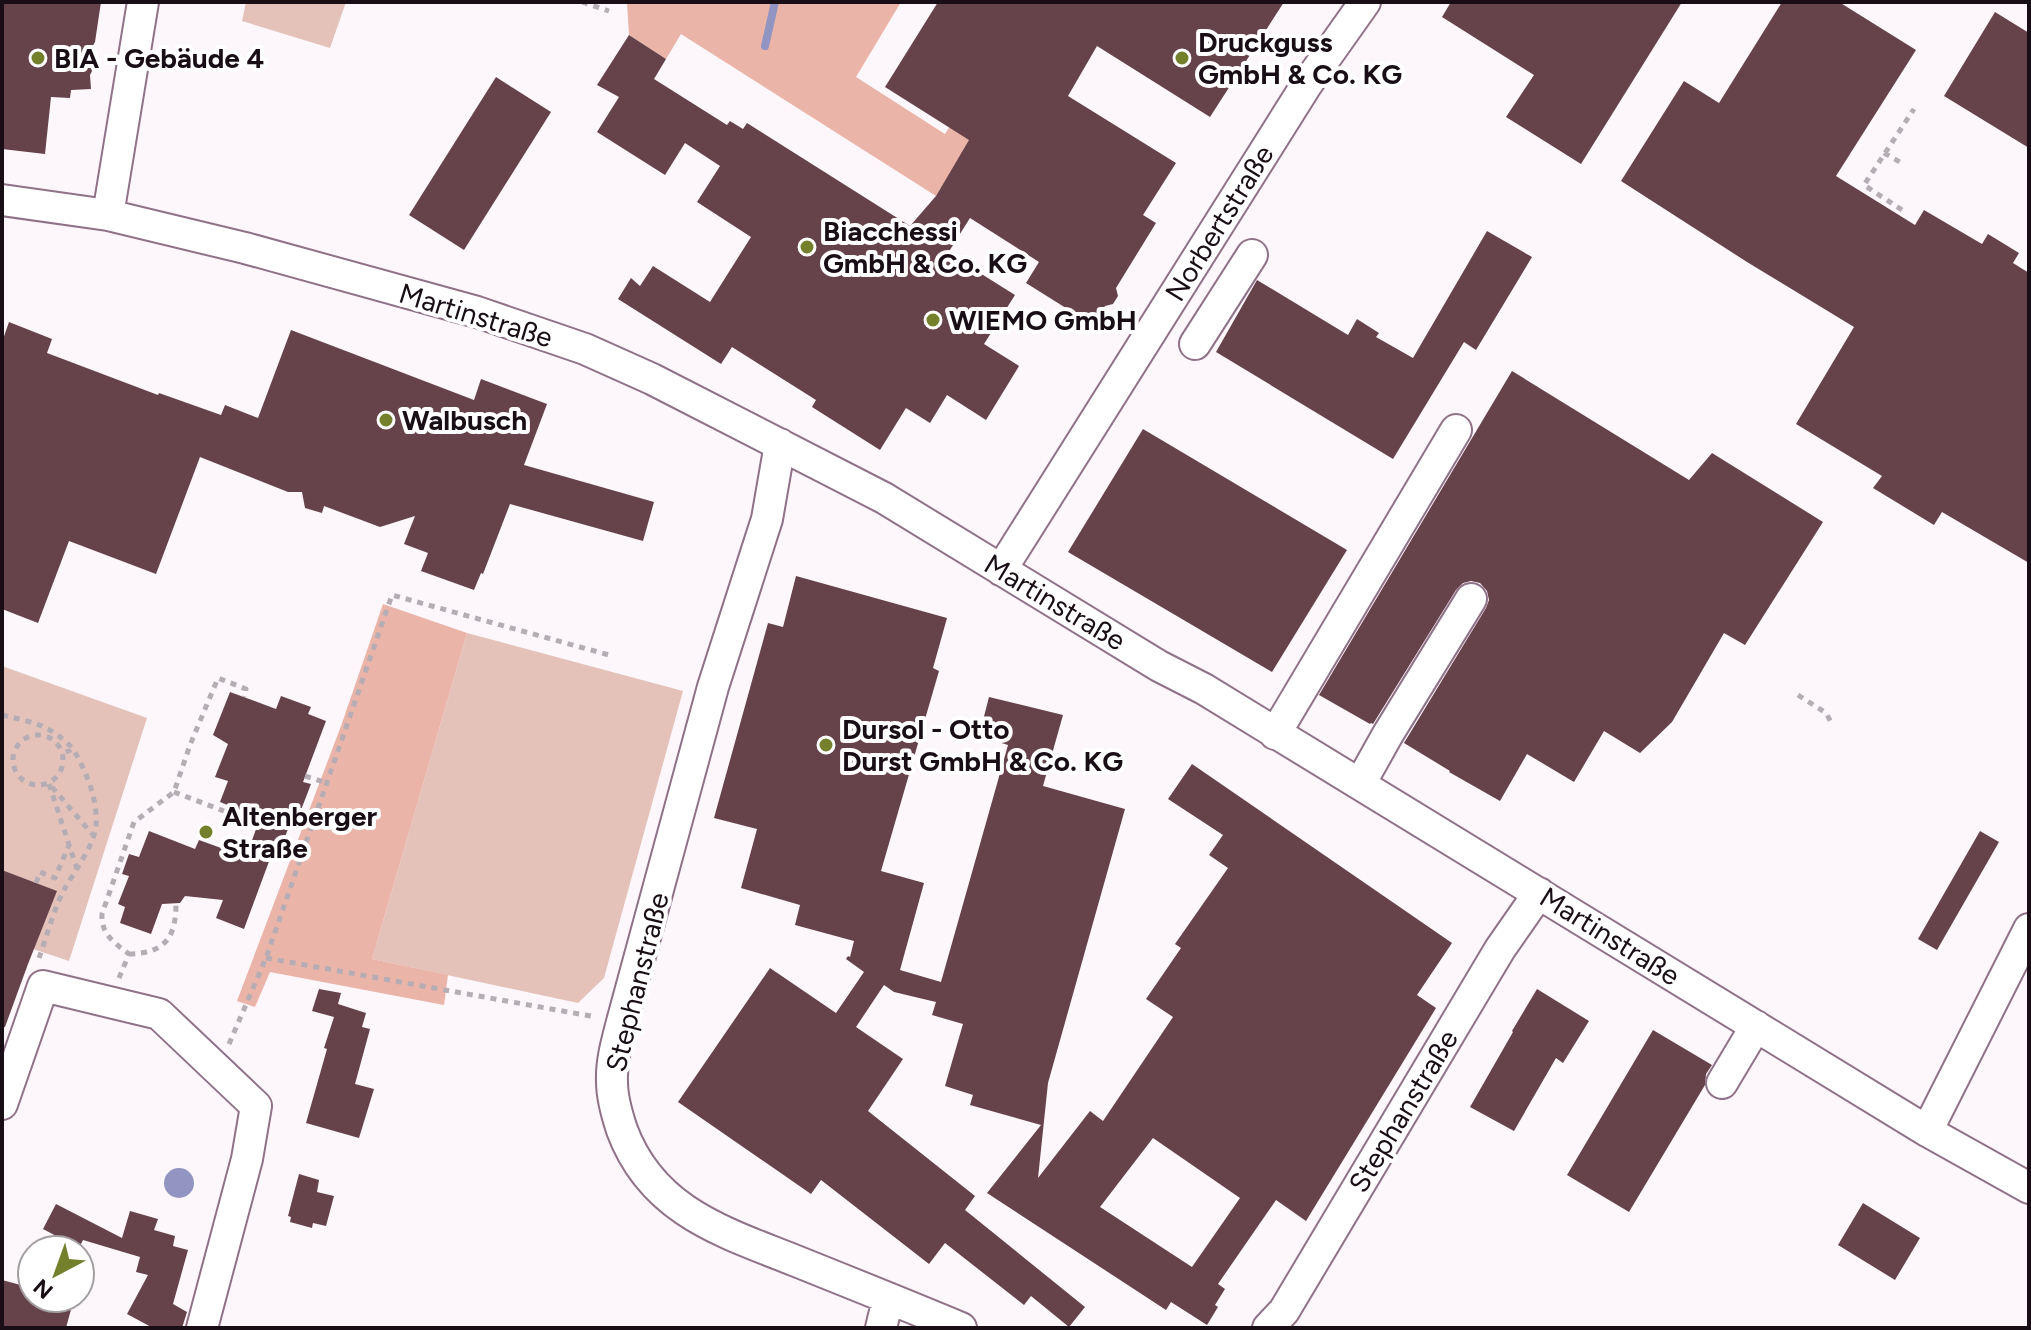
<svg xmlns="http://www.w3.org/2000/svg" width="2031" height="1330" font-family="Figtree,sans-serif">
  <style>
    .green { fill: #e4c2ba }
    .forest { fill: #ebb4a8 }
    .water { fill: #9295c2 }
    .lines { fill: none; stroke-linecap: round; stroke-linejoin: round }
    .stream { stroke: #9295c2; stroke-width: 8 }
    .building { fill: #66434b; fill-rule: evenodd }
    .minor-casing { stroke: #907288; stroke-width: 34 }
    .path { stroke: #b5adb3; stroke-width: 5; stroke-dasharray: 6 6; stroke-linecap: butt }
    .minor { stroke: #fff; stroke-width: 30 }
    .poi-dot { fill: #75802c; stroke: #fff; stroke-width: 3 }
    .labels { text-anchor: middle; dominant-baseline: central; stroke-width: 8; stroke-linejoin: round; paint-order: stroke }
    .poi-label { font-size: 28px; font-weight: bold; fill: #1a0e16; stroke: #fff; text-anchor: start }
    .street-label { font-size: 28px; fill: #1a0e16; stroke: #fff }
  </style>
  <rect width="100%" height="100%" fill="#fdf6fb"/>
  <path class="green" d="M 246,2 L 346,2 L 330,48 L 242,21 Z
    M 467,633 L 683,691 L 604,978 L 578,1003 L 372,959 Z
    M 2,666 L 147,718 L 69,961 L 33,949 L 56,891 L 2,870 Z"/>
  <path class="forest" d="M 627,2 L 901,2 L 856,77 L 945,134 L 1009,33 L 1016,63 L 936,196 L 681,34 L 666,59 L 629,35 Z
    M 383,604 L 467,633 L 372,959 L 448,975 L 444,1005 L 270,972 L 255,1007 L 237,1001 L 341,726 Z"/>
  <path class="water" d="M164 1183a15 15 0 1 1 30 0a15 15 0 1 1-30 0Z"/>
  <g class="lines">
    <path class="stream" d="M 765,46 L 775,2"/>
  </g>
  <path class="building" d="M 2,2 L 101,2 L 95,42 L 91,49 L 93,55 L 91,66 L 93,69 L 90,75 L 91,89 L 71,90 L 70,98 L 51,97 L 45,154 L 2,149 Z
    M 938,2 L 1284,2 L 1210,117 L 1097,46 L 1068,96 L 1176,163 L 1143,215 L 1156,223 L 1116,288 L 1118,296 L 1113,304 L 1105,306 L 1093,325 L 1026,283 L 1039,262 L 970,218 L 948,253 L 1015,295 L 984,344 L 1019,366 L 986,420 L 947,395 L 930,423 L 906,408 L 880,450 L 812,407 L 816,400 L 732,347 L 721,364 L 618,299 L 631,278 L 640,286 L 653,266 L 710,302 L 751,237 L 697,202 L 720,166 L 685,143 L 665,175 L 597,132 L 619,97 L 597,85 L 629,35 L 666,59 L 654,79 L 727,125 L 730,121 L 743,129 L 747,123 L 910,226 L 936,196 L 969,140 L 885,87 Z
    M 1451,2 L 1682,2 L 1581,164 L 1506,117 L 1534,75 L 1442,17 Z
    M 1782,2 L 1839,2 L 1916,50 L 1836,176 L 1915,225 L 1924,210 L 1982,244 L 1988,234 L 2019,253 L 2013,263 L 2029,273 L 2029,563 L 1942,512 L 1934,525 L 1873,488 L 1882,476 L 1796,424 L 1854,327 L 1747,262 L 1621,181 L 1684,81 L 1719,103 Z
    M 1995,12 L 2029,33 L 2029,148 L 1944,96 Z
    M 496,77 L 551,112 L 464,250 L 409,215 Z
    M 1487,231 L 1532,257 L 1476,350 L 1464,342 L 1393,459 L 1216,352 L 1257,280 L 1348,335 L 1357,319 L 1379,333 L 1376,337 L 1413,358 Z
    M 9,322 L 52,339 L 47,353 L 158,395 L 159,393 L 221,415 L 225,405 L 258,418 L 291,330 L 474,400 L 481,379 L 547,404 L 524,465 L 654,502 L 643,541 L 510,504 L 483,574 L 481,573 L 474,590 L 421,571 L 428,553 L 404,544 L 415,516 L 380,527 L 324,506 L 322,513 L 305,508 L 302,492 L 288,492 L 200,457 L 156,574 L 69,541 L 38,623 L 2,609 L 2,342 Z
    M 1512,371 L 1689,480 L 1712,453 L 1823,522 L 1745,645 L 1724,633 L 1672,722 L 1640,753 L 1604,731 L 1574,782 L 1527,754 L 1500,801 L 1449,772 L 1450,771 L 1404,743 L 1486,608 L 1489,600 L 1487,591 L 1480,583 L 1471,581 L 1463,583 L 1456,590 L 1373,724 L 1371,723 L 1370,724 L 1319,695 Z
    M 1143,429 L 1347,550 L 1272,672 L 1068,552 Z
    M 796,576 L 947,618 L 933,668 L 939,671 L 881,871 L 924,883 L 900,970 L 941,982 L 1008,745 L 979,736 L 989,697 L 1063,715 L 1043,786 L 1125,809 L 1048,1083 L 1038,1178 L 1090,1111 L 1103,1121 L 1173,1017 L 1146,999 L 1181,948 L 1175,944 L 1228,868 L 1209,855 L 1223,835 L 1168,799 L 1192,764 L 1452,943 L 1417,995 L 1436,1008 L 1306,1221 L 1276,1200 L 1218,1284 L 1225,1289 L 1215,1305 L 1218,1307 L 1207,1325 L 1171,1302 L 1166,1310 L 987,1193 L 1041,1125 L 970,1105 L 973,1095 L 945,1086 L 963,1024 L 932,1015 L 936,1002 L 894,992 L 884,985 L 856,1027 L 903,1059 L 868,1111 L 975,1196 L 965,1210 L 1085,1307 L 1069,1327 L 1031,1296 L 1024,1305 L 945,1243 L 929,1264 L 821,1180 L 811,1194 L 678,1102 L 770,968 L 836,1013 L 864,972 L 846,959 L 848,956 L 850,957 L 854,941 L 795,925 L 800,905 L 741,888 L 757,829 L 714,818 L 768,623 L 783,627 ZM 1153,1138 L 1240,1198 L 1192,1267 L 1100,1207 Z
    M 230,692 L 276,709 L 281,696 L 311,707 L 308,714 L 326,721 L 303,782 L 311,784 L 296,823 L 291,821 L 277,858 L 271,856 L 244,929 L 216,918 L 223,900 L 185,896 L 180,903 L 162,904 L 151,934 L 120,923 L 125,907 L 118,904 L 129,876 L 122,874 L 129,854 L 139,857 L 149,831 L 195,849 L 199,840 L 246,857 L 260,818 L 220,802 L 228,781 L 215,777 L 228,744 L 213,735 Z
    M 1980,831 L 1999,842 L 1937,950 L 1918,939 Z
    M 2,870 L 57,891 L 28,964 L 5,1027 L 2,1027 Z
    M 319,989 L 341,993 L 338,1004 L 366,1013 L 362,1027 L 370,1029 L 355,1084 L 374,1089 L 359,1138 L 306,1123 L 327,1049 L 324,1048 L 334,1017 L 312,1011 Z
    M 1537,989 L 1589,1021 L 1563,1063 L 1556,1058 L 1514,1131 L 1470,1107 L 1513,1032 L 1512,1031 Z
    M 1653,1030 L 1712,1065 L 1706,1074 L 1705,1085 L 1629,1212 L 1567,1175 Z
    M 299,1174 L 319,1180 L 317,1192 L 334,1196 L 326,1226 L 313,1223 L 312,1228 L 290,1222 L 291,1217 L 288,1216 Z
    M 1863,1203 L 1920,1238 L 1895,1280 L 1838,1245 Z
    M 56,1204 L 122,1238 L 130,1211 L 158,1219 L 154,1230 L 175,1236 L 173,1246 L 188,1250 L 173,1304 L 187,1312 L 182,1328 L 153,1328 L 127,1314 L 148,1275 L 136,1272 L 140,1257 L 83,1240 L 79,1248 L 43,1229 Z
    M 2,1280 L 32,1288 L 32,1298 L 74,1298 L 66,1328 L 2,1328 Z"/>
  <g class="lines">
    <g class="minor-casing">
      <path id="minor" d="M 2,200 L 108,215 L 245,248 L 477,312 L 585,349 L 652,379 L 884,498 L 1159,666 L 1204,689 L 1927,1131 L 2029,1188
        M 108,215 L 143,2
        M 1195,344 L 1252,255
        M 780,444 L 767,519 L 713,687 L 622,1022 C 617,1041 611,1062 612,1082 C 612,1098 617,1115 622,1130 C 652,1211 723,1232 796,1261 C 851,1283 906,1305 961,1328
        M 1001,570 L 1307,84 L 1365,2
        M 1275,734 L 1456,430
        M 1360,784 L 1388,734 L 1471,599
        M 1722,1083 L 1756,1026
        M 2,1104 L 43,986 L 159,1014 L 256,1106 L 247,1159 L 202,1328
        M 1927,1131 L 2029,929
        M 881,1328 L 888,1299
        M 1268,1328 L 1284,1311 L 1500,949 L 1539,893"/>
    </g>
    <path class="path" d="M 582,2 L 609,11
      M 1884,153 L 1900,162
      M 1902,210 L 1864,185 L 1914,109
      M 1798,695 L 1826,713 L 1832,724
      M 2,715 C 32,722 51,725 73,749
      M13 760a25 25 0 1 1 50 0a25 25 0 1 1-50 0Z
      M 305,776 L 327,783
      M 49,784 L 77,869
      M 52,787 L 92,834
      M 174,792 L 258,824
      M 36,883 L 40,872 L 55,878 L 69,845
      M 129,954 C 165,953 176,938 176,903
      M 39,958 C 47,936 54,908 65,888 C 75,871 94,845 96,826 C 98,799 86,771 73,749 L 63,753
      M 266,958 L 596,1017
      M 119,978 L 129,954 C 114,943 101,934 102,914 L 134,822 L 174,792 L 190,745 L 218,678 L 246,689 L 244,697
      M 229,1044 L 266,958 L 392,595 L 609,655"/>
    <use href="#minor" class="minor"/>
  </g>
  <g class="poi-dot">
    <circle cx="38" cy="58" r="8"/>
    <circle cx="1182" cy="58" r="8"/>
    <circle cx="807" cy="247" r="8"/>
    <circle cx="933" cy="320" r="8"/>
    <circle cx="386" cy="420" r="8"/>
    <circle cx="826" cy="745" r="8"/>
    <circle cx="206" cy="832" r="8"/>
  </g>
  <g class="labels">
    <g class="poi-label">
      <text x="1198" y="42">Druckguss<tspan x="1198" dy="32">GmbH &amp; Co. KG</tspan></text>
      <text x="54" y="58">BIA - Gebäude 4</text>
      <text x="823" y="231">Biacchessi<tspan x="823" dy="32">GmbH &amp; Co. KG</tspan></text>
      <text x="949" y="320">WIEMO GmbH</text>
      <text x="402" y="420">Walbusch</text>
      <text x="842" y="729">Dursol - Otto<tspan x="842" dy="32">Durst GmbH &amp; Co. KG</tspan></text>
      <text x="222" y="816">Altenberger<tspan x="222" dy="32">Straße</tspan></text>
    </g>
    <g class="street-label">
      <text transform="translate(1219 223) rotate(-58)">Norbertstraße</text>
      <text transform="translate(476 315) rotate(17)">Martinstraße</text>
      <text transform="translate(1055 602) rotate(31)">Martinstraße</text>
      <text transform="translate(1610 936) rotate(32)">Martinstraße</text>
      <text transform="translate(637 982) rotate(-76)">Stephanstraße</text>
      <text transform="translate(1403 1111) rotate(-59)">Stephanstraße</text>
    </g>
  </g>
  <rect width="2031" height="1330" fill="none" stroke="#1a0e16" stroke-width="8"/>
  <g transform="translate(56 1274) rotate(221)"><circle r="38" fill="#ffffff" stroke="#a39fa2" stroke-width="2"/>
  <path d="M0-6L14 30L0 20L-14 30Z" fill="#75802c"/>
  <text y="-12" font-size="22" font-weight="bold" text-anchor="middle" fill="#1a0e16">N</text>
  </g>
</svg>
